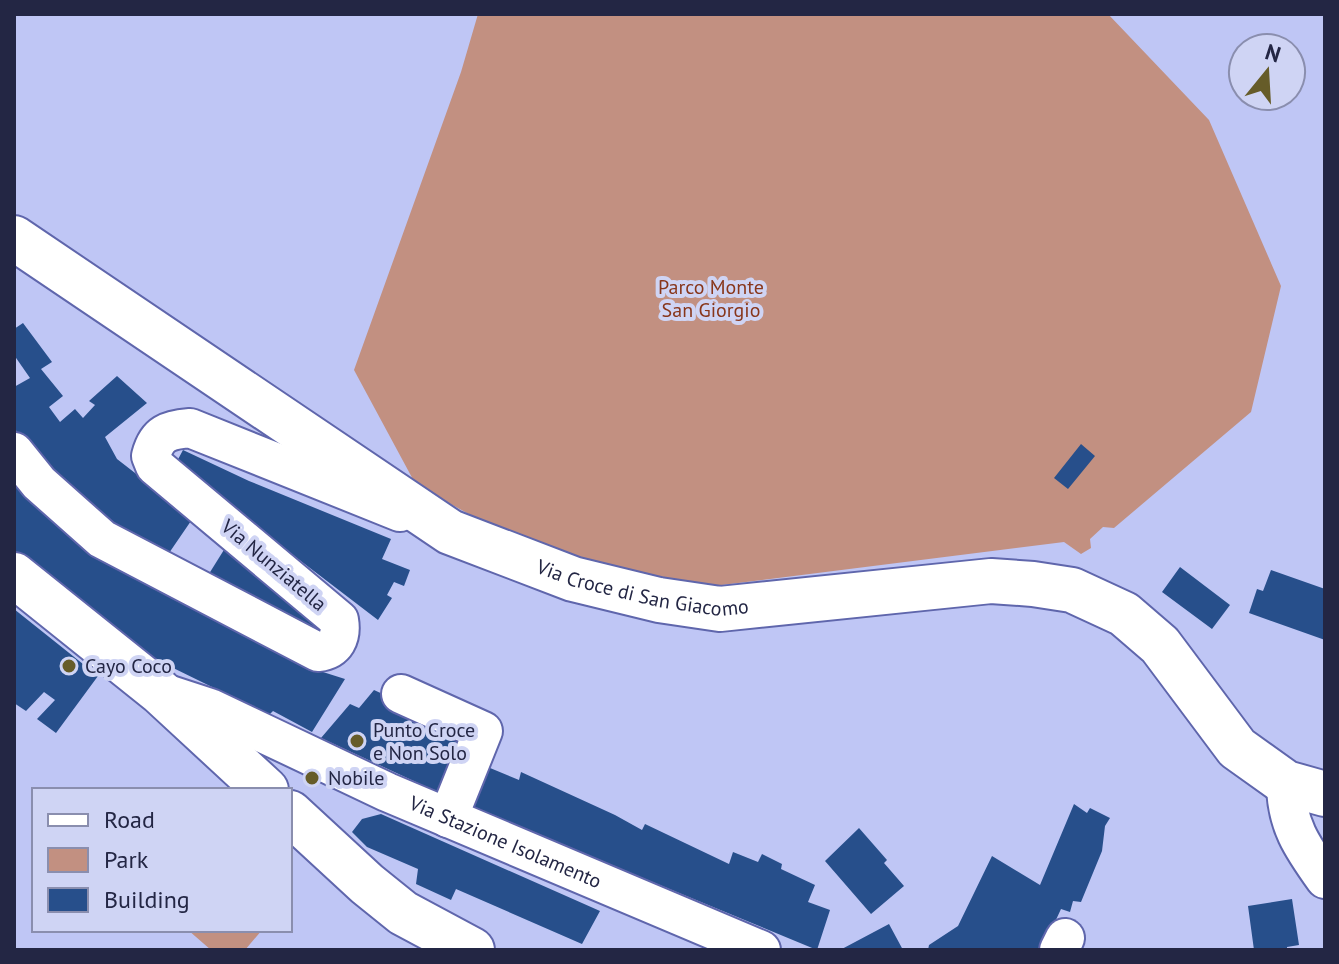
<svg xmlns="http://www.w3.org/2000/svg" width="1339" height="964" font-family="'PT Sans',sans-serif">
  <style>
    .green { fill: #c29081 }
    .building { fill: #274f8b }
    .lines { fill: none; stroke-linecap: round; stroke-linejoin: round }
    .minor-casing { stroke: #5f66ac; stroke-width: 42 }
    .major-casing { stroke: #5f66ac; stroke-width: 48 }
    .minor { stroke: #fff; stroke-width: 38 }
    .major { stroke: #fff; stroke-width: 44 }
    .poi-dot { fill: #665c29; stroke: #cfd4f4; stroke-width: 3 }
    .labels { text-anchor: middle; dominant-baseline: central; stroke-width: 8; stroke-linejoin: round; paint-order: stroke }
    .park-label { font-size: 20px; fill: #88361b; stroke: #cfd4f4 }
    .street-label { font-size: 20px; fill: #232644; stroke: #cfd4f4 }
    .poi-label { font-size: 20px; fill: #232644; stroke: #cfd4f4; text-anchor: start }
  </style>
  <rect width="100%" height="100%" fill="#bfc6f5"/>
  <path class="green" d="M 478,14 L 1108,14 L 1209,120 L 1281,286 L 1251,412 L 1114,528 L 1103,527 L 1090,539 L 1091,548 L 1081,554 L 1064,542 L 706,587 L 605,571 L 507,535 L 416,485 L 354,370 L 461,72 Z
    M 188,930 L 262,930 L 245,950 L 211,950 Z"/>
  <path class="building" d="M 23,323 L 52,362 L 41,369 L 63,396 L 49,407 L 60,422 L 75,409 L 83,418 L 95,405 L 89,401 L 117,376 L 147,403 L 105,437 L 117,459 L 193,518 L 167,556 L 110,524 L 40,460 L 14,428 L 14,387 L 30,378 L 14,355 L 14,329 Z
    M 1081,444 L 1095,456 L 1068,489 L 1054,478 Z
    M 183,450 L 249,481 L 391,539 L 382,559 L 410,570 L 404,586 L 394,582 L 387,595 L 392,598 L 378,620 L 175,465 Z
    M 14,477 L 304,666 L 345,679 L 312,732 L 273,711 L 269,715 L 163,663 L 130,643 L 24,561 L 14,550 Z
    M 227,545 L 321,618 L 312,631 L 207,577 Z
    M 1180,567 L 1230,605 L 1212,629 L 1162,592 Z
    M 1271,570 L 1325,589 L 1325,640 L 1249,613 L 1257,589 L 1263,591 Z
    M 14,609 L 98,676 L 56,733 L 37,719 L 55,700 L 44,692 L 26,711 L 14,703 Z
    M 374,690 L 474,736 L 446,796 L 321,738 L 350,704 L 359,708 Z
    M 478,763 L 519,780 L 521,772 L 615,815 L 642,830 L 645,824 L 729,864 L 733,852 L 758,862 L 762,854 L 782,864 L 781,869 L 815,885 L 808,902 L 830,910 L 817,950 L 461,803 Z
    M 1074,804 L 1087,813 L 1090,808 L 1110,818 L 1105,826 L 1102,851 L 1081,902 L 1073,901 L 1070,912 L 1061,909 L 1042,950 L 928,950 L 929,945 L 958,926 L 992,856 L 1040,885 Z
    M 381,814 L 600,911 L 582,944 L 456,889 L 451,900 L 416,884 L 418,869 L 367,847 L 352,832 L 362,819 Z
    M 859,828 L 887,860 L 884,863 L 904,886 L 871,914 L 825,861 Z
    M 1292,899 L 1299,945 L 1287,947 L 1287,950 L 1254,950 L 1248,906 Z
    M 889,924 L 903,950 L 840,950 Z"/>
  <g class="lines">
    <g class="minor-casing">
      <g id="minor">
        <path d="M 14,452 L 39,483 L 102,539 L 318,652 C 336,650 342,637 339,620 L 155,466 L 151,456 C 157,433 168,430 190,428 L 400,512"/>
        <path id="s1" d="M 161,692 L 210,708 L 387,792 L 761,950"/>
        <path d="M 401,694 L 483,731 L 448,818"/>
        <path d="M 1286,783 C 1286,824 1302,847 1325,879"/>
        <path d="M 1059,950 L 1065,938"/>
      </g>
    </g>
    <g class="major-casing">
      <g id="major">
        <path id="s2" d="M 14,238 L 450,532 L 573,579 L 659,600 L 720,609 L 991,581 L 1033,584 L 1072,590 L 1124,614 L 1160,645 L 1237,748 L 1286,783 L 1325,794"/>
        <path d="M 14,575 L 160,692 L 266,790"/>
        <path d="M 290,813 L 367,884 L 403,913 L 472,950"/>
      </g>
    </g>
    <use href="#minor" class="minor"/>
    <use href="#major" class="major"/>
  </g>
  <g class="poi-dot">
    <circle cx="69" cy="666" r="8"/>
    <circle cx="357" cy="741" r="8"/>
    <circle cx="312" cy="778" r="8"/>
  </g>
  <g class="labels">
    <g class="park-label">
      <text x="711" y="287">Parco Monte<tspan x="711" dy="23">San Giorgio</tspan></text>
    </g>
    <g class="street-label">
      <text transform="translate(274 565) rotate(40)">Via Nunziatella</text>
      <text stroke="none"><textPath href="#s2" startOffset="728">Via Croce di San Giacomo</textPath></text>
      <text stroke="none"><textPath href="#s1" startOffset="376">Via Stazione Isolamento</textPath></text>
    </g>
    <g class="poi-label">
      <text x="85" y="666">Cayo Coco</text>
      <text x="373" y="730">Punto Croce<tspan x="373" dy="23">e Non Solo</tspan></text>
      <text x="328" y="778">Nobile</text>
    </g>
  </g>
  <rect width="1339" height="964" fill="none" stroke="#232644" stroke-width="32"/>
  <rect x="32" y="788" width="260" height="144" fill="#cfd4f4" stroke="#8a8eae" stroke-width="2"/>
  <rect x="48" y="814" width="40" height="12" fill="#ffffff" stroke="#8a8eae" stroke-width="2"/>
  <text x="104" y="828" font-size="24" fill="#232644">Road</text>
  <rect x="48" y="848" width="40" height="24" fill="#c29081" stroke="#8a8eae" stroke-width="2"/>
  <text x="104" y="868" font-size="24" fill="#232644">Park</text>
  <rect x="48" y="888" width="40" height="24" fill="#274f8b" stroke="#8a8eae" stroke-width="2"/>
  <text x="104" y="908" font-size="24" fill="#232644">Building</text>
  <g transform="translate(1267 72) rotate(18)"><circle r="38" fill="#cfd4f4" stroke="#8a8eae" stroke-width="2"/>
  <path d="M0-6L14 30L0 20L-14 30Z" fill="#665c29"/>
  <text y="-12" font-size="22" font-weight="bold" text-anchor="middle" fill="#232644">N</text>
  </g>
</svg>
